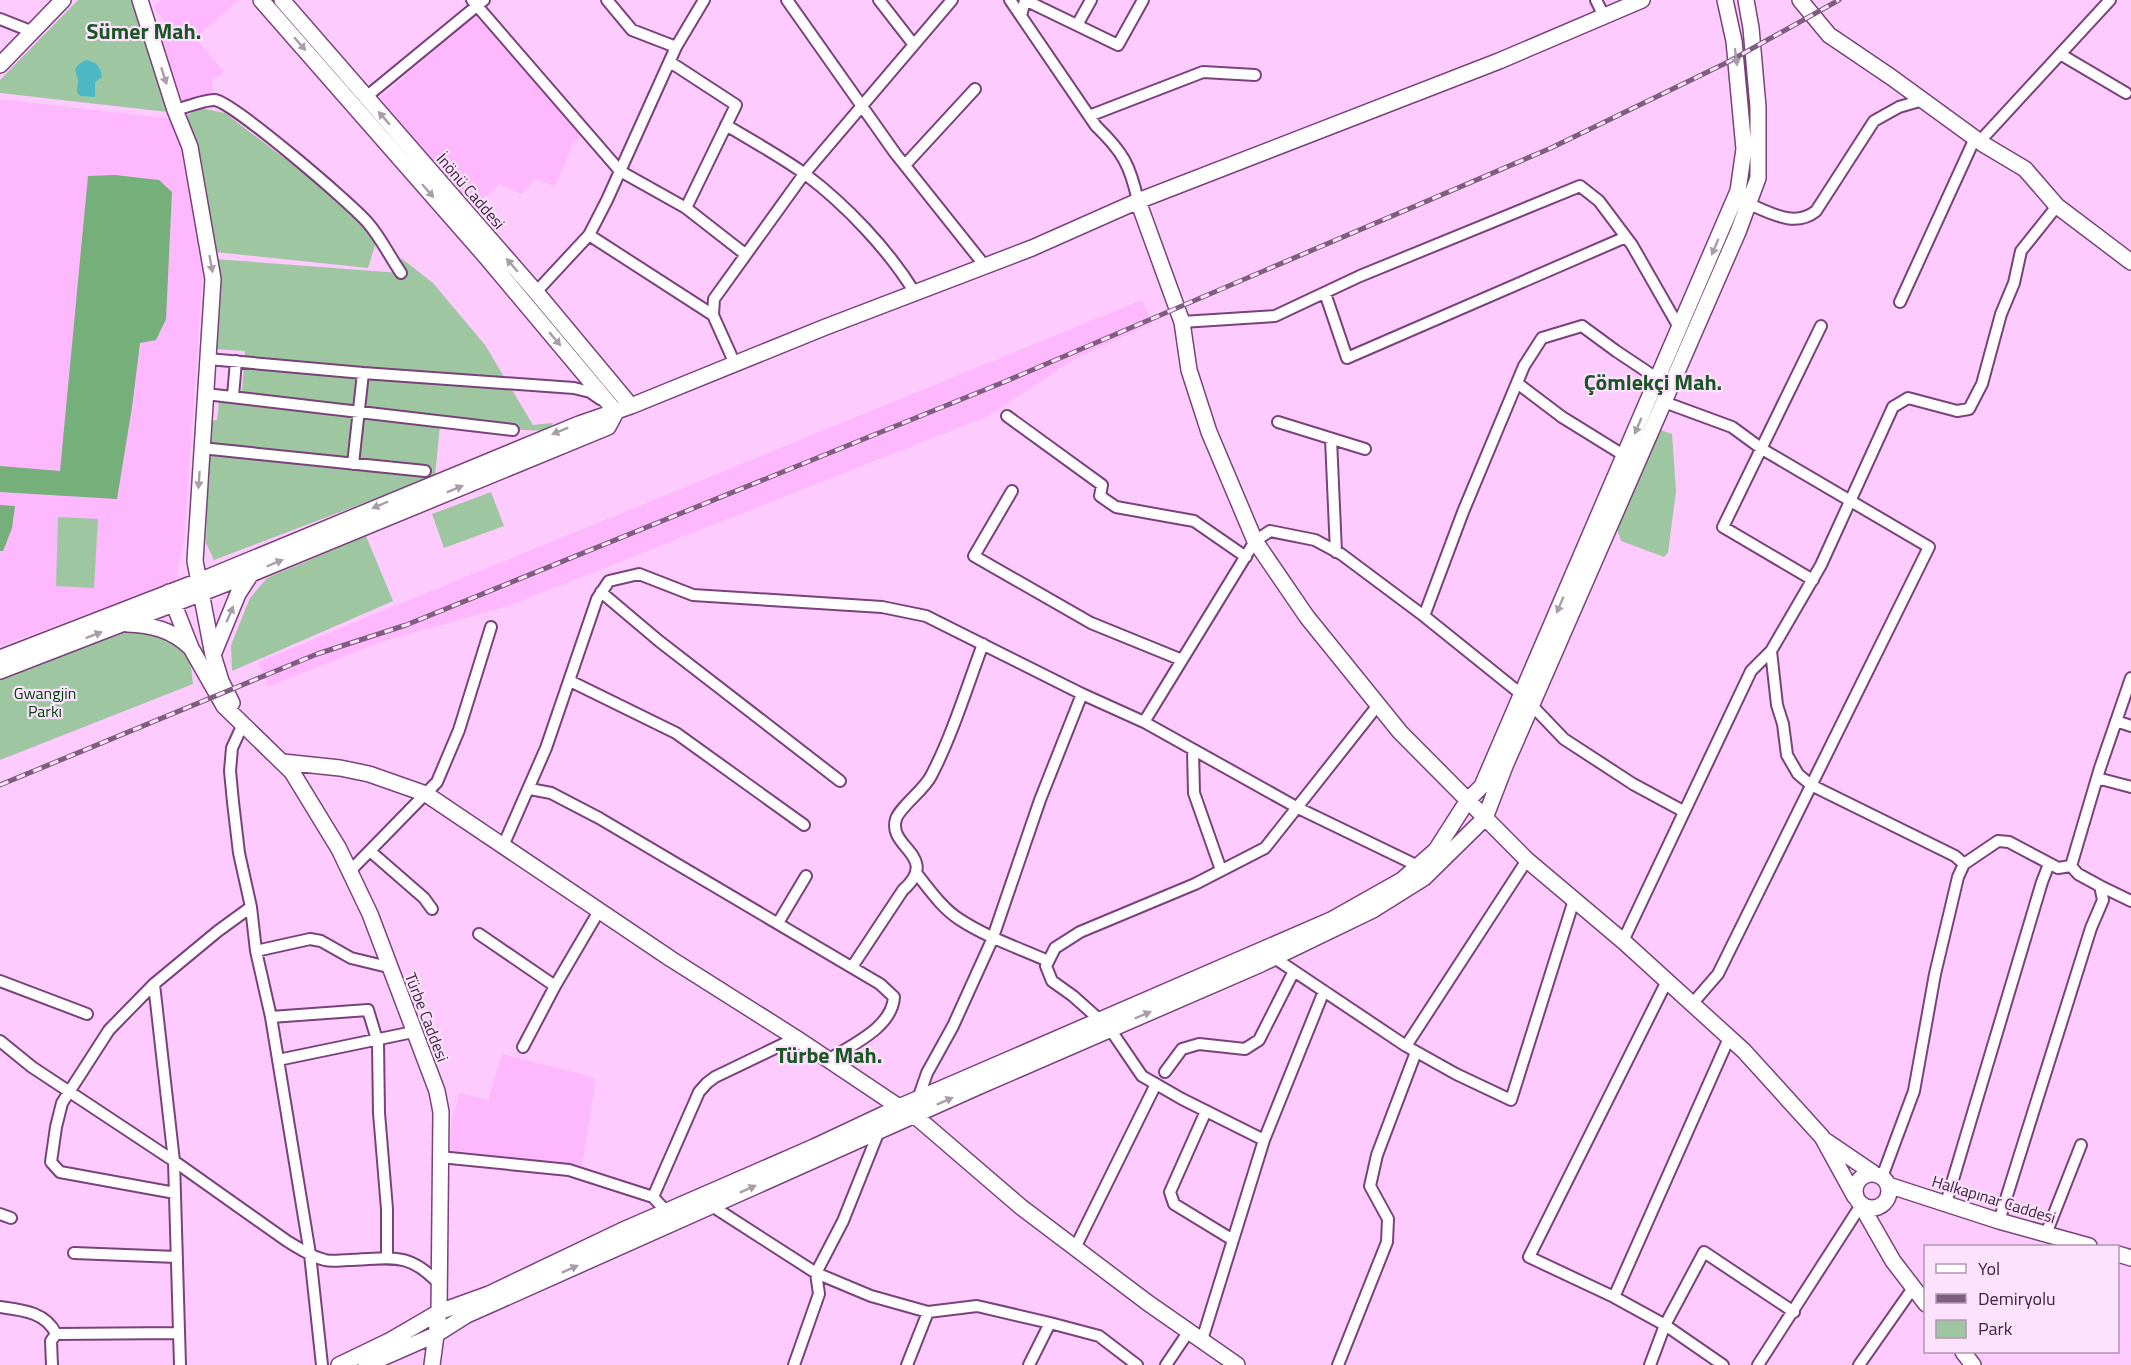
<svg xmlns="http://www.w3.org/2000/svg" width="2131" height="1365" font-family="'Titillium Web',sans-serif">
  <style>
    .built { fill: #fdb8fe }
    .green { fill: #9ec6a0 }
    .forest { fill: #75af79 }
    .water { fill: #4cb8c5 }
    .lines { fill: none; stroke-linecap: round; stroke-linejoin: round }
    .street-casing { stroke: #79427b; stroke-width: 14 }
    .secondary-casing { stroke: #79427b; stroke-width: 18 }
    .street { stroke: #fff; stroke-width: 10 }
    .secondary { stroke: #fff; stroke-width: 15 }
    .rail-casing { stroke: #7e5d7f; stroke-width: 5 }
    .rail { stroke: #fce2fc; stroke-width: 3; stroke-dasharray: 9; stroke-linecap: butt }
    .oneway { fill: #a89da8 }
    .labels { text-anchor: middle; dominant-baseline: central; stroke-width: 4.5; stroke-linejoin: round; paint-order: stroke }
    .street-label { font-size: 16px; fill: #3d253e; stroke: #fce2fc }
    .park-label { font-size: 16px; fill: #004511; stroke: #fce2fc }
    .district-label { font-size: 22px; font-weight: bold; fill: #1b5524; stroke: #fce2fc }
  </style>
  <rect width="100%" height="100%" fill="#fecbfe"/>
  <path class="built" d="M 161,0 L 239,0 L 195,38 L 224,72 L 212,80 L 213,94 L 180,102 L 157,29 L 165,22 L 153,7 Z
    M 475,15 L 582,134 L 573,143 L 555,186 L 535,179 L 521,194 L 500,184 L 470,209 L 380,98 Z
    M 0,99 L 173,119 L 180,137 L 203,269 L 184,538 L 176,581 L 0,646 Z
    M 1142,300 L 1152,323 L 1071,361 L 988,416 L 508,606 L 378,643 L 267,687 L 258,662 Z
    M 502,1054 L 593,1077 L 595,1085 L 582,1166 L 450,1151 L 452,1118 L 460,1093 L 488,1100 Z"/>
  <path class="green" d="M 78,0 L 132,0 L 168,112 L 0,93 L 0,80 Z
    M 201,108 L 225,113 L 305,174 L 365,225 L 376,242 L 368,268 L 215,252 L 196,143 L 187,115 Z
    M 401,258 L 433,283 L 485,345 L 533,425 L 553,423 L 548,431 L 440,426 L 435,476 L 214,560 L 206,543 L 209,421 L 217,420 L 219,401 L 241,405 L 245,351 L 214,349 L 221,281 L 215,259 L 400,273 Z
    M 1658,429 L 1672,434 L 1676,491 L 1668,553 L 1664,557 L 1621,541 L 1616,526 Z
    M 491,492 L 504,526 L 444,548 L 432,514 Z
    M 58,517 L 98,519 L 94,588 L 56,586 Z
    M 366,536 L 393,601 L 232,671 L 231,645 L 250,598 L 267,578 Z
    M 125,631 C 145,633 173,634 186,652 C 191,659 192,675 193,684 L 0,760 L 0,680 Z"/>
  <path class="forest" d="M 115,175 L 159,180 L 172,192 L 166,319 L 156,340 L 140,343 L 132,407 L 117,499 L 0,492 L 0,466 L 60,471 L 88,176 Z
    M 0,505 L 15,506 L 12,528 L 3,551 L 0,551 Z"/>
  <path class="water" d="M 86,60 C 97,63 100,65 102,77 L 95,82 L 95,97 L 81,96 L 77,93 L 78,80 L 75,69 L 79,64 Z"/>
  <g class="lines">
    <g class="street-casing">
      <path id="street" d="M 472,0 L 620,171 L 686,208 L 745,254
        M 607,0 L 632,30 L 676,47
        M 787,0 L 895,153 L 985,266
        M 879,0 L 914,45
        M 1010,0 L 1096,126 C 1123,152 1130,165 1138,201
        M 1596,0 L 1601,10
        M 1021,16 L 1025,0 L 1118,45 L 1143,0
        M 0,19 L 33,32
        M 1077,25 L 1091,0
        M 2060,54 L 2126,93
        M 670,62 L 736,105 L 686,208
        M 366,97 L 484,0
        M 175,110 C 184,108 206,99 215,100 C 234,103 352,204 368,223 C 381,238 390,257 401,273
        M 1089,116 L 1203,72 L 1255,75
        M 726,125 C 752,141 780,156 805,174 C 846,205 888,249 915,293
        M 1980,141 L 2110,0
        M 905,165 L 975,89
        M 1749,204 C 1771,213 1795,228 1816,211 L 1874,121 L 1899,107 L 1923,100
        M 589,235 L 713,315
        M 536,292 L 589,235 L 607,200 L 676,47 L 704,0
        M 1325,293 L 1347,358 L 1626,237
        M 1900,302 L 1975,138
        M 1182,322 L 1275,316 L 1360,276 L 1580,186 L 1599,201 L 1632,245 L 1680,329
        M 208,359 L 363,373 L 574,388 L 590,392 L 600,399
        M 735,364 L 713,315 L 714,299 L 804,174 L 952,0
        M 1517,383 L 1562,417 L 1625,456
        M 206,394 L 513,430
        M 233,396 L 236,361
        M 1664,402 L 1732,427 L 1762,449 L 1929,547 L 1718,974 L 1692,1004
        M 1007,416 L 1102,485 L 1100,496 L 1116,507 L 1194,521 L 1246,557
        M 1278,422 L 1365,449
        M 1331,439 L 1336,552
        M 201,448 L 425,471
        M 353,464 L 363,373
        M 1012,491 L 974,556 L 1091,623 L 1182,660
        M 1813,580 L 1723,527 L 1821,326
        M 601,592 L 659,641 L 840,781
        M 1424,616 L 1463,512 L 1524,366 L 1542,338 L 1582,326 L 1616,351 L 1658,379
        M 1771,651 L 1777,705 L 1783,724 L 1787,755 L 1798,774 L 1811,785 L 1955,856 L 1964,864
        M 570,681 L 676,733 L 804,825
        M 2116,721 L 2131,726
        M 1144,722 L 1255,541 L 1270,531 L 1315,540 L 1341,554 L 1424,616 L 1521,694 L 1564,739 L 1633,784 L 1683,811
        M 243,724 L 232,748 L 230,771 L 233,802 L 239,853 L 251,907 L 256,951 L 271,1017 L 310,1254 L 322,1365
        M 1193,750 L 1194,793 L 1221,870
        M 2097,778 L 2131,787
        M 530,789 L 551,793 L 599,818 L 880,984 L 894,997 C 892,1028 851,1045 828,1060
        M 503,846 L 546,748 L 597,599 L 609,581 L 639,574 L 693,595 L 882,607 L 926,616 L 1082,694 L 1144,722 L 1298,808 L 1418,866
        M 370,851 L 424,898 L 432,909
        M 351,870 L 437,782 L 459,730 L 491,627
        M 917,874 C 929,889 942,908 959,919 C 986,937 1019,948 1048,961
        M 2100,886 L 2131,901
        M 778,923 L 806,876
        M 479,934 L 555,986 L 599,911
        M 1623,941 L 1751,671 L 1771,651 L 1821,565 L 1893,407 L 1908,398 L 1957,411 L 1969,409 L 1982,384 L 2001,314 L 2014,283 L 2021,251 L 2057,206
        M 256,951 L 310,939 L 321,941 L 351,958 L 388,967
        M 1270,955 L 1406,1046 L 1456,1074 L 1511,1100 L 1574,900
        M 852,967 L 903,890 C 941,856 887,848 896,819 C 900,807 924,790 931,776 C 952,736 967,687 983,644
        M 0,981 L 87,1014
        M 1667,981 L 1529,1257 L 1614,1297 L 1665,1325 L 1723,1365
        M 154,984 L 174,1161 L 180,1365
        M 271,1017 L 368,1010 L 378,1043 L 379,1113 L 387,1209 L 387,1258
        M 0,1041 L 32,1067 L 174,1161 L 287,1241 C 299,1248 311,1257 325,1260 C 332,1262 341,1260 348,1260 C 389,1259 408,1250 439,1284
        M 1406,1046 L 1527,860
        M 523,1047 L 555,986
        M 278,1060 L 413,1032
        M 1165,1072 L 1182,1049 L 1199,1044 L 1245,1049 L 1259,1040 L 1294,971
        M 917,1102 L 927,1073 L 953,1026 L 992,940 L 1040,800 L 1082,694
        M 1206,1111 L 1170,1192 L 1174,1204 L 1233,1240
        M 1264,1140 L 1182,1099 L 1142,1076 L 1110,1029 L 1073,996 L 1052,981 L 1046,966 L 1055,948 L 1080,932 L 1195,884 L 1265,848 L 1378,705
        M 440,1157 L 569,1170 L 653,1197 L 666,1211
        M 1882,1177 L 1914,1091 L 1935,974 L 1958,877 L 1964,864 L 1998,841 L 2009,842 L 2058,868 L 2071,866 L 2100,768 L 2131,678
        M 175,1193 L 60,1172 L 51,1162 L 56,1127 L 62,1103 L 109,1030 L 154,984 L 218,931 L 251,907
        M 653,1197 L 699,1092 L 707,1083 L 715,1077 L 796,1038
        M 1946,1203 L 2042,882 L 2049,864
        M 712,1206 L 816,1273 L 871,1296 L 928,1312 L 977,1306 L 1050,1323 L 1099,1336 L 1137,1365
        M 0,1214 L 11,1218
        M 1999,1221 L 2091,928 L 2103,900 L 2100,886 L 2078,874 L 2071,866
        M 2046,1234 L 2081,1145
        M 1075,1248 L 1156,1084
        M 74,1253 L 177,1257
        M 1614,1297 L 1729,1038
        M 0,1307 C 22,1310 46,1312 56,1334
        M 1202,1340 L 1264,1140 L 1324,991
        M 52,1365 L 51,1341 L 56,1334 L 178,1333
        M 794,1365 L 819,1294 L 816,1273 L 843,1221 L 879,1131
        M 907,1365 L 928,1312
        M 1029,1365 L 1050,1323
        M 1166,1365 L 1189,1331
        M 1338,1365 L 1387,1242 L 1388,1219 L 1370,1186 L 1377,1155 L 1416,1052
        M 1650,1365 L 1665,1325 L 1704,1252 L 1794,1312
        M 1758,1365 L 1861,1205
        M 1859,1365 L 1913,1288"/>
    </g>
    <g class="secondary-casing">
      <path id="secondary" d="M 140,0 L 175,110 L 190,147 L 213,279 L 195,561 L 213,655 L 221,681 L 232,703
        M 261,0 L 487,258 L 616,412
        M 282,0 L 536,292 L 631,406
        M 1800,0 L 1829,35 L 1891,77 L 1983,144 L 2025,169 L 2057,206 L 2131,262
        M 0,65 L 63,0
        M 1138,201 L 1182,322 L 1189,370 L 1209,432 L 1255,541 L 1307,617 L 1400,732 L 1527,860 L 1623,941 L 1744,1051 L 1822,1137 L 1855,1197
        M 169,592 L 191,648 L 224,706 L 292,772 L 339,849 L 370,914 L 437,1091 L 441,1112 L 439,1312 L 432,1365
        M 127,624 C 151,625 171,629 190,647
        M 213,655 L 238,594 L 251,574
        M 0,658 L 199,581 L 579,424 L 631,406 L 823,328 L 1032,248 L 1138,201 L 1499,61 L 1642,0
        M 0,671 L 251,574 L 608,427 L 616,412
        M 283,762 L 340,768 L 369,774 L 426,794 L 671,959 L 796,1038 L 899,1107 L 914,1115 L 1021,1207 L 1148,1303 L 1237,1365
        M 1826,1141 L 1873,1173
        M1855 1191a17 17 0 1 1 34 0a17 17 0 1 1-34 0Z
        M 1888,1185 L 1999,1221 L 2089,1246
        M 1861,1205 L 1893,1261 L 1926,1304
        M 2118,1254 L 2131,1258
        M 1963,1352 L 1973,1365
        M 339,1365 L 391,1340 L 439,1312 L 489,1294 L 621,1231 L 814,1147 L 899,1107 L 1331,920 L 1402,880 L 1436,850 L 1468,800 L 1482,786 L 1738,191 L 1744,149 L 1734,41 L 1725,0
        M 366,1365 L 437,1334 L 467,1315 L 980,1086 L 1261,964 L 1373,910 L 1424,878 L 1485,818 L 1505,766 L 1738,232 L 1758,178 L 1758,107 L 1751,28 L 1746,0"/>
    </g>
    <use href="#street" class="street"/>
    <use href="#secondary" class="secondary"/>
    <g class="rail-casing">
      <path id="rail" d="M 0,785 L 317,654 L 406,625 L 1004,382 L 1551,148 L 1728,62 L 1839,0"/>
    </g>
    <use href="#rail" class="rail"/>
  </g>
  <defs><path id="oneway-solid" d="M-6-.8H1V-3.2L6.5 0L1 3.2V.8H-6Z" transform="scale(1.5)"/></defs>
  <g class="oneway">
    <use href="#oneway-solid" transform="translate(300 44) rotate(49)"/>
    <use href="#oneway-solid" transform="translate(1736 57) rotate(83)"/>
    <use href="#oneway-solid" transform="translate(164 76) rotate(72)"/>
    <use href="#oneway-solid" transform="translate(384 118) rotate(-131)"/>
    <use href="#oneway-solid" transform="translate(428 191) rotate(49)"/>
    <use href="#oneway-solid" transform="translate(1715 247) rotate(113)"/>
    <use href="#oneway-solid" transform="translate(211 264) rotate(80)"/>
    <use href="#oneway-solid" transform="translate(512 265) rotate(-131)"/>
    <use href="#oneway-solid" transform="translate(555 339) rotate(50)"/>
    <use href="#oneway-solid" transform="translate(1638 426) rotate(113)"/>
    <use href="#oneway-solid" transform="translate(560 431) rotate(158)"/>
    <use href="#oneway-solid" transform="translate(199 480) rotate(94)"/>
    <use href="#oneway-solid" transform="translate(455 489) rotate(-22)"/>
    <use href="#oneway-solid" transform="translate(380 505) rotate(157)"/>
    <use href="#oneway-solid" transform="translate(275 563) rotate(-23)"/>
    <use href="#oneway-solid" transform="translate(1560 605) rotate(113)"/>
    <use href="#oneway-solid" transform="translate(230 614) rotate(-67)"/>
    <use href="#oneway-solid" transform="translate(94 635) rotate(-21)"/>
    <use href="#oneway-solid" transform="translate(1143 1015) rotate(-23)"/>
    <use href="#oneway-solid" transform="translate(945 1101) rotate(-24)"/>
    <use href="#oneway-solid" transform="translate(748 1189) rotate(-24)"/>
    <use href="#oneway-solid" transform="translate(570 1269) rotate(-24)"/>
  </g>
  <g class="labels">
    <g class="street-label">
      <text transform="translate(471 191) rotate(49)">İnönü Caddesi</text>
      <text transform="translate(427 1017) rotate(69)">Türbe Caddesi</text>
      <text transform="translate(1994 1199) rotate(17)">Halkapınar Caddesi</text>
    </g>
    <g class="park-label">
      <text x="45" y="693">Gwangjin<tspan x="45" dy="18">Parkı</tspan></text>
    </g>
    <g class="district-label">
      <text x="144" y="31">Sümer Mah.</text>
      <text x="1653" y="382">Çömlekçi Mah.</text>
      <text x="829" y="1055">Türbe Mah.</text>
    </g>
  </g>
  <rect x="1924" y="1245" width="195" height="108" fill="#fce2fc" stroke="#b096b0" stroke-width="1.5"/>
  <rect x="1936" y="1264" width="30" height="9" fill="#ffffff" stroke="#b096b0" stroke-width="1.5"/>
  <text x="1978" y="1275" font-size="18" fill="#3d253e">Yol</text>
  <rect x="1936" y="1294" width="30" height="9" fill="#7e5d7f" stroke="#b096b0" stroke-width="1.5"/>
  <text x="1978" y="1305" font-size="18" fill="#3d253e">Demiryolu</text>
  <rect x="1936" y="1320" width="30" height="18" fill="#9ec6a0" stroke="#b096b0" stroke-width="1.5"/>
  <text x="1978" y="1335" font-size="18" fill="#3d253e">Park</text>
</svg>
